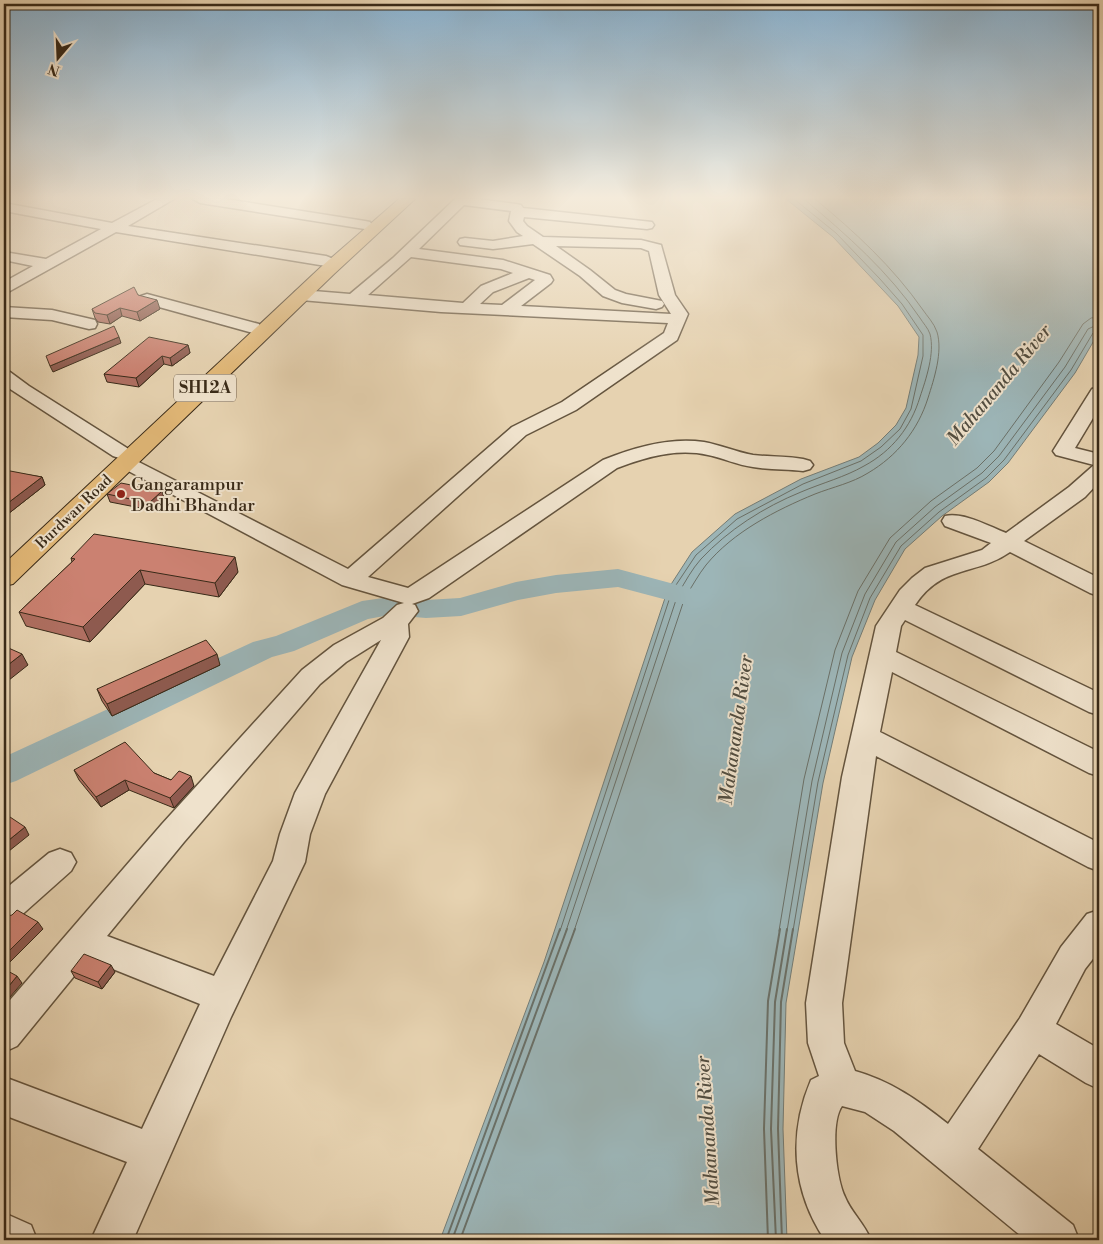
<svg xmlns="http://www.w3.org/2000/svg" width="1103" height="1244" font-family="'Libre Bodoni',serif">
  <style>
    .water { fill: #9cb5b7; stroke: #747d77 }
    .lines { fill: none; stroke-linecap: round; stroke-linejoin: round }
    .shore-far1 { stroke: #6a7068; stroke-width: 1 }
    .shore { stroke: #6a7068; stroke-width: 2 }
    .river { fill: #9cb5b7; fill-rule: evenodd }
    .minor-casing { stroke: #64543e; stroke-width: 3 }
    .major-casing { stroke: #392a18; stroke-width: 2 }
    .minor { fill: #efe2cc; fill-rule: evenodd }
    .major { fill: #e3b978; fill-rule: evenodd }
    .wall { fill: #af6f61; stroke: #392a18 }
    .shaded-wall { fill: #8e5a4f; stroke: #392a18 }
    .building { fill: #cb8171; stroke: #392a18 }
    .poi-dot { fill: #8f2418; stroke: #efe2cc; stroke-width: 2 }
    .labels { text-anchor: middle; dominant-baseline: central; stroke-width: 4; stroke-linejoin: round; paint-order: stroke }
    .far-street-label { font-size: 15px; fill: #392a18; stroke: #efe2cc }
    .shield { fill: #efe2cc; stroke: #70614e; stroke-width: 1 }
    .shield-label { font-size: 16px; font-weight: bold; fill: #392a18 }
    .poi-label { font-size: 18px; fill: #392a18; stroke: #efe2cc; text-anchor: start }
    .water-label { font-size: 19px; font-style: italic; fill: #524d40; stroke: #efe2cc }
  </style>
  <rect width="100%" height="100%" fill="#e6d2b0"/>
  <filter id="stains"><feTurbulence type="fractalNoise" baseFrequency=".004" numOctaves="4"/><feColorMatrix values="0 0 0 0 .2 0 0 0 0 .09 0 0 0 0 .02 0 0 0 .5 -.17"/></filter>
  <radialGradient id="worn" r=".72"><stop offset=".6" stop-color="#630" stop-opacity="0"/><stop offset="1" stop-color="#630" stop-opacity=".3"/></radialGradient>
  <path class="water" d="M 786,199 L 1099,199 L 1099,332 L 1075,373 L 1008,463 L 989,482 L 942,516 L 905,549 L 875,600 L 852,657 L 823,783 L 786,1003 L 783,1129 L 787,1240 L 440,1240 L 544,962 L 668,589 L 692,552 L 735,514 L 801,479 L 859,457 L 878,443 L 896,425 L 906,408 L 918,355 L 919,337 L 898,306 L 833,237 Z"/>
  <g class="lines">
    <path class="shore-far1" d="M 560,931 L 672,591 L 696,555 L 737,519 L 803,484 L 861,461 L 881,447 L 900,429 L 911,409 L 923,356 L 923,335 L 902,304 L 880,279 L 836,233 L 794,199
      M 566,931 L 678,594 C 685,582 692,569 701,559 C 728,530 764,507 801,492 C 822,483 845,477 864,466 C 892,451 911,427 920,397 C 926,379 935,353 930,334 C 928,328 923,323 920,318 C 889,272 847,235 804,199
      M 574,931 L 685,597 C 692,587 698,575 706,565 C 733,532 776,510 815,494 C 833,487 852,483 868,473 C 897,456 918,430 928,398 C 934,379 943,352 937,332 C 934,323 927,316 923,310 C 893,267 855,232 815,199
      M 779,931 L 804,779 L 835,650 L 858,591 L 890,538 L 931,501 L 977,468 L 994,451 L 1059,362 L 1083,324 L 1091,318 L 1099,317
      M 787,931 L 812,781 L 842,653 L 865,594 L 896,542 L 935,507 L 982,473 L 999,456 L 1065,367 L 1088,329 L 1099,324
      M 793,931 L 818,782 L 848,655 L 870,598 L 901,546 L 939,512 L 986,478 L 1004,460 L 1071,370 L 1093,333 L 1099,331"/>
    <path class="shore" d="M 446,1240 L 560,929
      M 452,1240 L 567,929
      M 460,1240 L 575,929
      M 768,1240 L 764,1129 L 768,1001 L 780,929
      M 776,1240 L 771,1129 L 775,1002 L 787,929
      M 782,1240 L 778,1129 L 781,1002 L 793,929"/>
    <path class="river" d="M 618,569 L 715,595 L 719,601 L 715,607 L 705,610 L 618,587 L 556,593 L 518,600 L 461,616 L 426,618 L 390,615 L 368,619 L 294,651 L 272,657 L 16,781 L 4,785 L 4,757 L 253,642 L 276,636 L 362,601 L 390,597 L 426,600 L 460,598 L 516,582 L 556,575 Z"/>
    <g class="minor-casing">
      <path id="minor" d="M 157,199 L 174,199 L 128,226 L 326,256 L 331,258 L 334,261 L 331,264 L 326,266 L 116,232 L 10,291 L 4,293 L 4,282 L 33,266 L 4,260 L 4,252 L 46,259 L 101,229 L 4,211 L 4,203 L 112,223 Z
        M 193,199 L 226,199 L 365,221 L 370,222 L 372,225 L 370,228 L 365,229 L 200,203 Z
        M 455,199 L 478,199 L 516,204 L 521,205 L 523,208 L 652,222 L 654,225 L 652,228 L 647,229 L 524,217 L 523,221 L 527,226 L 543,237 L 641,240 L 661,245 L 675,295 L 688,314 L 677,340 L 576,410 L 526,435 L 368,577 L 408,588 L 603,460 C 635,447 670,437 704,442 C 721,445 736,452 753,455 C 769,457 786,456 803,459 L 810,461 L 813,465 L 810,469 L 803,471 C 786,469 769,470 753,467 C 737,465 723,458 708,455 C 677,448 646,457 617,468 L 429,598 L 412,604 L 415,605 L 418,611 L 408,624 L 409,637 L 325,794 L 310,834 L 305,862 L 231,1017 L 133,1240 L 91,1240 L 127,1162 L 4,1115 L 4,1077 L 142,1129 L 200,1004 L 88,959 L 17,1046 L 4,1052 L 4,1007 L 162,824 L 302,670 L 334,645 L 383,618 L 397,605 L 404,603 L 342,585 L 119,466 L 116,462 L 119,458 L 113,456 L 4,385 L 4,371 L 10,372 L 29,386 L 127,448 L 130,452 L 127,456 L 348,569 L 512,427 L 562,402 L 664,333 L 668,323 L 441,312 L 301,300 L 295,298 L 293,295 L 295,292 L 301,290 L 350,294 L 393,258 ZM 464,205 L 511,211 L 509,221 L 517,232 L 523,236 L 493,241 L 465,238 L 460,239 L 458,242 L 460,245 L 493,249 L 533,244 L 580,276 L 603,296 L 622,303 L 656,309 L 662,307 L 664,304 L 662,301 L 626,294 L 615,290 L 590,270 L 556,246 L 641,248 L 649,251 L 659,295 L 671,314 L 521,306 L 551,283 L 553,280 L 550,275 L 503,260 L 419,249 ZM 411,257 L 501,269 L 513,273 L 481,286 L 463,303 L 368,295 ZM 529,278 L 535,280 L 502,305 L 480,304 L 493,292 ZM 381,640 L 295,793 L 280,834 L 273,861 L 214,976 L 107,936 L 184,842 L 320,684 L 346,662 Z
        M 147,294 L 259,324 L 261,328 L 259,332 L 253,333 L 141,302 L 139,299 L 141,296 Z
        M 4,307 L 52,310 L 95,320 L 97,324 L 95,328 L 89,329 L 52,320 L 4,317 Z
        M 1099,387 L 1099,408 L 1075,448 L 1099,454 L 1099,482 L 1085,497 L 1024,541 L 1099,578 L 1099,596 L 1090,593 L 1010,552 C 976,576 942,564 915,605 L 1099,693 L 1099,715 L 1089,712 L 905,620 L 901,626 L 896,652 L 1099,752 L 1099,776 L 1089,773 L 892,672 L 880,732 L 1099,843 L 1099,871 L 1088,867 L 876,756 L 842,1003 L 844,1043 L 855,1071 C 891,1081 919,1101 948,1124 L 1020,1018 L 1061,947 L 1087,914 L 1099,910 L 1099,951 L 1085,969 L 1056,1024 L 1099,1049 L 1099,1089 L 1086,1083 L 1039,1054 L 978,1149 L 1073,1225 L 1079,1240 L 1026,1240 L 894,1131 L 865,1112 L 842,1106 C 830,1123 836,1178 845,1197 C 851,1212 864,1223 871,1240 L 825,1240 C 792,1191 788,1134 811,1080 L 819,1076 L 808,1043 L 806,1003 L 842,777 L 876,626 L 900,590 L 912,578 L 925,568 L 982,550 L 991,543 L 945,526 L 942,521 L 945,516 C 964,512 988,526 1006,533 L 1069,487 L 1094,465 L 1056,455 L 1053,451 L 1092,389 Z
        M 60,849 L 71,853 L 76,862 L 71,871 L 16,920 L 4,924 L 4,890 L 49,853 Z
        M 4,1213 L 31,1225 L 37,1240 L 4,1240 Z"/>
    </g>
    <g class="major-casing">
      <path id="major" d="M 399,199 L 415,199 L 334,274 L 13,584 L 4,586 L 4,564 L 322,266 Z"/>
    </g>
    <use href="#minor" class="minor"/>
    <use href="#major" class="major"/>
  </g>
  <path class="wall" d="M 138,295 L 160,309 L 140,321 L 122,316 L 110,324 L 98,322 L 95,318 L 92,309 Z
    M 188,345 L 190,353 L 172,366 L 164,364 L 139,387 L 107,382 L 104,374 Z
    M 4,471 L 42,477 L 45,485 L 8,514 L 4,513 Z
    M 162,491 L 164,498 L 151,510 L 110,502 L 107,494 Z
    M 71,558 L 238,572 L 219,597 L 145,584 L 90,642 L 26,626 L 19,612 L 72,562 Z
    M 220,665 L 112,716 L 102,701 L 97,689 Z
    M 74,770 L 154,773 L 171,780 L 194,786 L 174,808 L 129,790 L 101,807 L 79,780 Z
    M 71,971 L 115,972 L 102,989 L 75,978 Z"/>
  <path class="shaded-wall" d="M 157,300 L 160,309 L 140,321 L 137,312 Z
    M 120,308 L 122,316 L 110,324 L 107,315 Z
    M 119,337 L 121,343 L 53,372 L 50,366 Z
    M 188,345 L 190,353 L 172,366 L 170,358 Z
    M 162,356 L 164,364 L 139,387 L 136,378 Z
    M 42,477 L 45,485 L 8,514 L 4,506 Z
    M 162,491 L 164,498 L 151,510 L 149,503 Z
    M 235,557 L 238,572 L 219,597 L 215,583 Z
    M 140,570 L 145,584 L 90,642 L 83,627 Z
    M 22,654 L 28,665 L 4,684 L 4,668 Z
    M 217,654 L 220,665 L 112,716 L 107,704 Z
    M 191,776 L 194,786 L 174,808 L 170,798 Z
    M 125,780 L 129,790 L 101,807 L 96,797 Z
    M 25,827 L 29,835 L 4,855 L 4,844 Z
    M 38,922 L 43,929 L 4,968 L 4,956 Z
    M 111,965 L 115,972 L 102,989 L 98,982 Z
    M 17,976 L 22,983 L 4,1004 L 4,992 Z"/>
  <path class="building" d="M 134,287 L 138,295 L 157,300 L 137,312 L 120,308 L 107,315 L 95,313 L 92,309 Z
    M 114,326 L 119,337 L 50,366 L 46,356 Z
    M 149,337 L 188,345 L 170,358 L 162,356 L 136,378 L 104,374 Z
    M 5,470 L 42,477 L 4,506 L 4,471 Z
    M 121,483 L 162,491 L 149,503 L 107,494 Z
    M 94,534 L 235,557 L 215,583 L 140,570 L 83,627 L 19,612 L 75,559 L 71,558 Z
    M 206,640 L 217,654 L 107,704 L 97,689 Z
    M 4,646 L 22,654 L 4,668 Z
    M 125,742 L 154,773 L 171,780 L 179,771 L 191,776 L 170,798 L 125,780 L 96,797 L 74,770 Z
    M 4,813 L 25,827 L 4,844 Z
    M 17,910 L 38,922 L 4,956 L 4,917 L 12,915 Z
    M 84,954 L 111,965 L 98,982 L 71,971 Z
    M 4,969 L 17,976 L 4,992 Z"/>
  <linearGradient id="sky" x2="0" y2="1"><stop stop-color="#89b4d4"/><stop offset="0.53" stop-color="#f4ebdb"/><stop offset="1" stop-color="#f4ebdb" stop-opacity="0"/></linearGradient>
  <rect width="1103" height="373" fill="url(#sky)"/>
  <circle class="poi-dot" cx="121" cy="494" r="5"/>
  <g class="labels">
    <g class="far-street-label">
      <text transform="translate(74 512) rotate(-44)">Burdwan Road</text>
    </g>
    <rect class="shield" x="174" y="374.5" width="62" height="27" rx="4"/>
    <g class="shield-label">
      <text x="205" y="388">SH12A</text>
    </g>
    <g class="poi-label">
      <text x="131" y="484">Gangarampur<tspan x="131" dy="21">Dadhi Bhandar</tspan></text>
    </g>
    <g class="water-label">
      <text transform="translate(999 385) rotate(-50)">Mahananda River</text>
      <text transform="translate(736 730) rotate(-82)">Mahananda River</text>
      <text transform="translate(708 1131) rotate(-94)">Mahananda River</text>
    </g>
  </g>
  <rect width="1103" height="1244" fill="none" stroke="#e6d2b0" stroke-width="20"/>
  <rect x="5" y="5" width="1093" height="1234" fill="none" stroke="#392a18" stroke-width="2.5"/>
  <rect x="10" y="10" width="1083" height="1224" fill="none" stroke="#392a18"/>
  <g transform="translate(58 58) rotate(199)" stroke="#efe2cc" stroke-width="4" paint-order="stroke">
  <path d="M0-4L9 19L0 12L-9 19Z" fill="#392a18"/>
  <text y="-8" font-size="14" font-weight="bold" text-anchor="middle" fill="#392a18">N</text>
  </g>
  <rect width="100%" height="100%" filter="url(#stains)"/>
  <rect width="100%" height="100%" fill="url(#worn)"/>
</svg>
